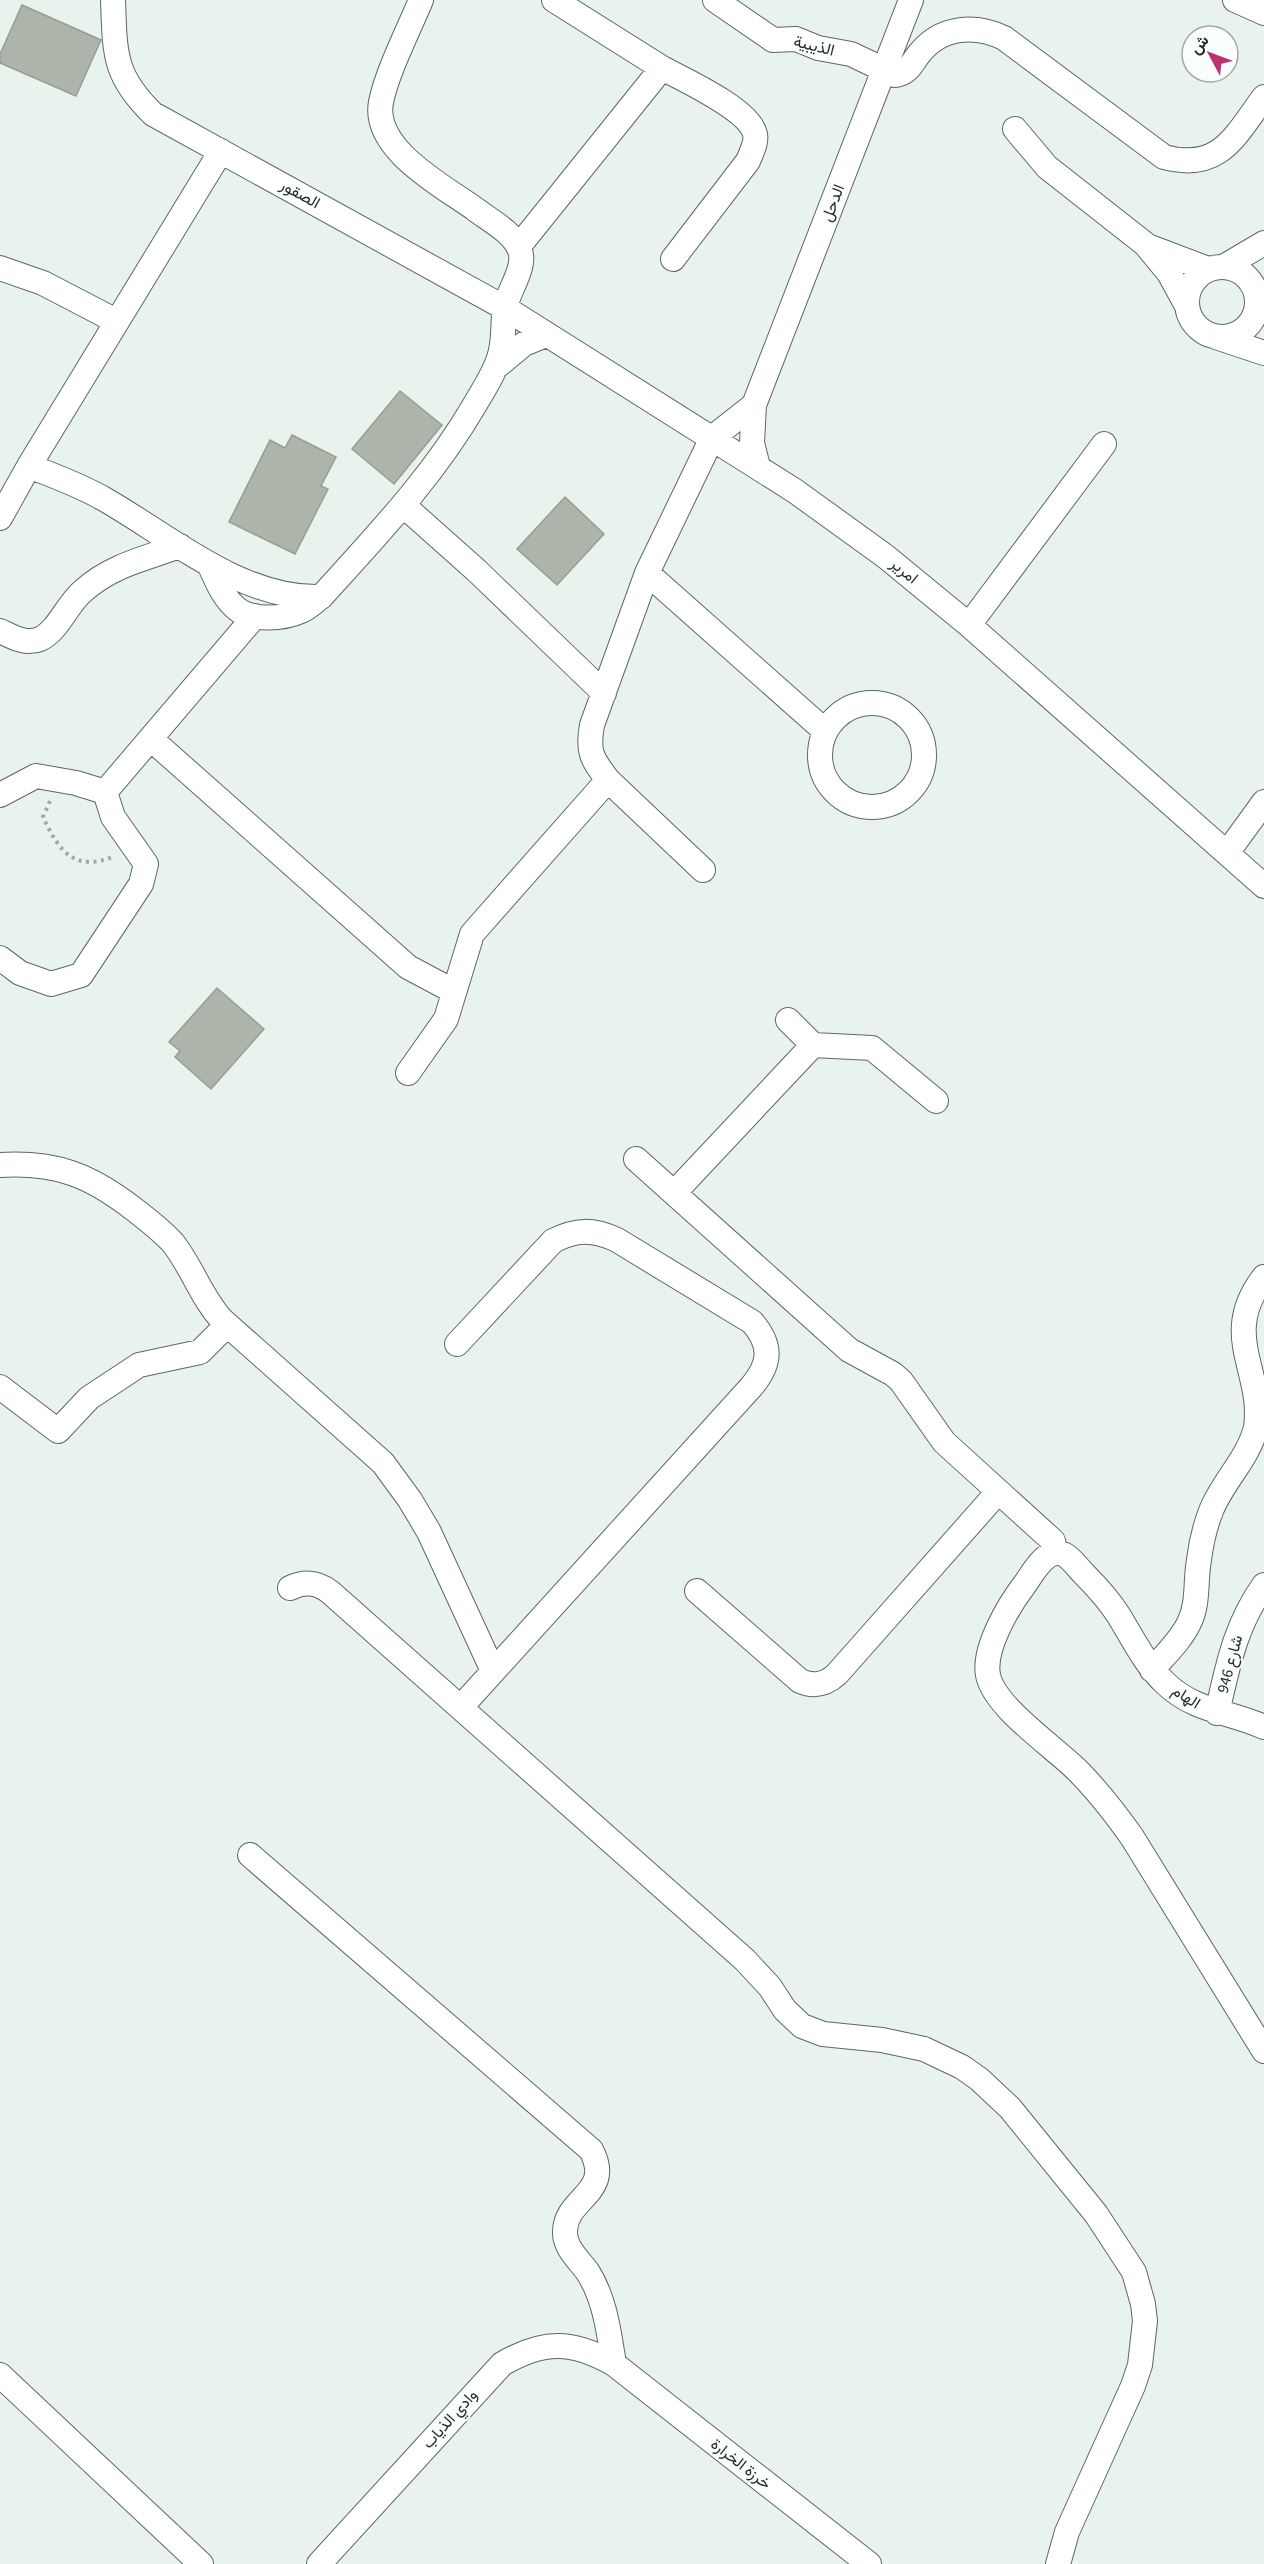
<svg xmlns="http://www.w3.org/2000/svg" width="1264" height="2564" font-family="'Source Sans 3',Vazirmatn,sans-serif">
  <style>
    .building { fill: #afb4aa; stroke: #989d93; stroke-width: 1.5 }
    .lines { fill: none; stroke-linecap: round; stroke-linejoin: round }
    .minor-casing { stroke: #5e6862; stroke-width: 26 }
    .path { stroke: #a0a8a4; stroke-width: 4; stroke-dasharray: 3 4.5; stroke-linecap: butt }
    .minor { stroke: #fff; stroke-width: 24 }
    .labels { text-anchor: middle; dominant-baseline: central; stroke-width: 4.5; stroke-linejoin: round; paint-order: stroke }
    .street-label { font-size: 16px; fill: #252927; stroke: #f9fffb }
  </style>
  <rect width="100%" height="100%" fill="#e8f3ed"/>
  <path class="building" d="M 22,5 L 101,40 L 76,96 L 0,63 L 0,54 Z
    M 400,391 L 442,425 L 394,484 L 352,449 Z
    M 292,435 L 336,457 L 321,486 L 328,489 L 295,554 L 229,522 L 270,440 L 285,448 Z
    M 565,497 L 604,534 L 557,585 L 517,549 Z
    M 217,988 L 264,1029 L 211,1089 L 175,1057 L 180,1051 L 169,1042 Z"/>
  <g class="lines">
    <g class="minor-casing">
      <path id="minor" d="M 113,0 C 115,53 113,75 153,114 L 505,308 L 795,491 L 885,556 L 969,625 L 1264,886
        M 554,0 L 662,68
        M 715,0 L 773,40 L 796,39 L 818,48 L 851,54 L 895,75 C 908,74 912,63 919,54 C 941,26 975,24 1004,38 L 1164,157 C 1220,172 1235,136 1264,97
        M 1235,0 L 1264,13
        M 1015,129 L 1047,167 L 1145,244 L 1169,273 L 1187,306
        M 519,246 L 662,68 C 684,80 749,109 755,134 C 757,143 751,153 748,161 L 673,259
        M 1150,247 L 1208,269
        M 1225,266 L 1264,243
        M1187 302a35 35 0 1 1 70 0a35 35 0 1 1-70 0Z
        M 0,268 L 43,283 L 116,321
        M 1216,337 L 1264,353
        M 496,367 L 524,344 L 546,335
        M 29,466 L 221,151
        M 758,467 L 752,443 L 754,405 L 911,0
        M 403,505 L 476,570 L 604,693
        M 0,518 L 29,466 C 54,476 80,485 104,499 C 169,536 242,600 321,597
        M 209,564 C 216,579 223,598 237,609 C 252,621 284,619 301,611 C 308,608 314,602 321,597 C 376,536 432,478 474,406 C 483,390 494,375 499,358 C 505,341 502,325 505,308 C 508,290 528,266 519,248 C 511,231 489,220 475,209 C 443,186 372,149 381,102 C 387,72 409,29 421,0
        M 647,573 L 825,731
        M 969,625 L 1104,444
        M 0,631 C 13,637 26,645 40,639 C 58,631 67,604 83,591 C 110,566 146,558 180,546
        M820 755a52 52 0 1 1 104 0a52 52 0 1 1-104 0Z
        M 151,739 L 408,967 L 453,991
        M 608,780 C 592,759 587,752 592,725 L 647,573 L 712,438 L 754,405
        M 105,792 L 255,616
        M 0,795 L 36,776 L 76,783 L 105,792
        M 1227,853 L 1264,802
        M 0,958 L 20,973 L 51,984 L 81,975 L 141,884 L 146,864 L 113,817 L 105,792
        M 788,1020 L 813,1045 L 872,1048 L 936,1101
        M 408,1073 L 446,1019 L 472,934 L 608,780 L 703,870
        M 636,1159 L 849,1350 L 893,1374 L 901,1381 L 944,1442 L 1053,1541 L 1056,1553
        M 0,1165 C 57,1162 90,1175 135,1210 C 148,1220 162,1231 173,1243 C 192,1267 201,1297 222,1320 L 383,1463 L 410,1500 L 429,1532 L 493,1671
        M 674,1193 L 813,1045
        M 457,1344 L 553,1241 C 576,1229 593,1229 617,1240 L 752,1322 C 772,1345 771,1363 752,1386 L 461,1707
        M 0,1387 L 58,1431 L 89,1398 L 139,1365 L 200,1352 L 227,1325
        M 290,1588 C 304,1581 317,1582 330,1592 L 745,1960 L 770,1987 L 785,2010 L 802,2026 L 823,2034 L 882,2040 L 924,2049 L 962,2067 L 979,2079 L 1010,2108 L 1096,2214 L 1134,2272 L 1143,2304 L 1145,2321 L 1140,2365 L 1133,2386 L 1067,2532 L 1058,2564
        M 697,1591 L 800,1681 C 814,1687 825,1685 837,1674 L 998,1492
        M 1152,1670 C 1165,1655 1181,1640 1189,1623 C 1199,1603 1195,1581 1199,1560 C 1201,1544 1205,1526 1211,1511 C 1222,1482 1249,1458 1256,1427 C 1264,1371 1219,1335 1264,1277
        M 1217,1713 C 1228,1665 1235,1626 1264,1585
        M 1264,1727 C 1229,1711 1195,1712 1165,1683 C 1145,1664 1133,1639 1119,1616 C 1109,1600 1097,1587 1084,1574 C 1078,1568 1072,1559 1065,1555 C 1047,1545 1033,1573 1025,1584 C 1009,1605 983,1648 988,1675 C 994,1707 1054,1747 1077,1770 C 1098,1791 1115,1813 1132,1837 L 1264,2051
        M 250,1855 L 591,2150 C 614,2193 566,2197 565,2231 C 564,2247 578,2259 587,2271 C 605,2298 609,2333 614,2364
        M 0,2375 L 201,2564
        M 319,2564 L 502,2364 C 543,2340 572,2340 614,2364 L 869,2564"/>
    </g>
    <path class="path" d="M 50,801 L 43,817 C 59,851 74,873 115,856"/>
    <use href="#minor" class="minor"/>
  </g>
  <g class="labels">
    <g class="street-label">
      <text transform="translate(814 46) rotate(14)">الذيبية</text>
      <text transform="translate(300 194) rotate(29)">الصقور</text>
      <text transform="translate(833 203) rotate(-69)">الدحل</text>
      <text transform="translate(904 571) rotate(39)">امرير</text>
      <text transform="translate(1230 1664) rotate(-75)">شارع 946</text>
      <text transform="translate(1186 1697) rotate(32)">الهام</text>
      <text transform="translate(450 2419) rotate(-48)">وادي الذياب</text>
      <text transform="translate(741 2464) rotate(38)">خرزة الخرارة</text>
    </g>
  </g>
  <g transform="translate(1210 54) rotate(311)"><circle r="28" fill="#f9fffb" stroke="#a4a9a6" stroke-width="1.5"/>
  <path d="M0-4.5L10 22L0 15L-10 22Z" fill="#bb326e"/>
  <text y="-9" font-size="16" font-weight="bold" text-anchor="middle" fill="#252927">ش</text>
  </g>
</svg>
